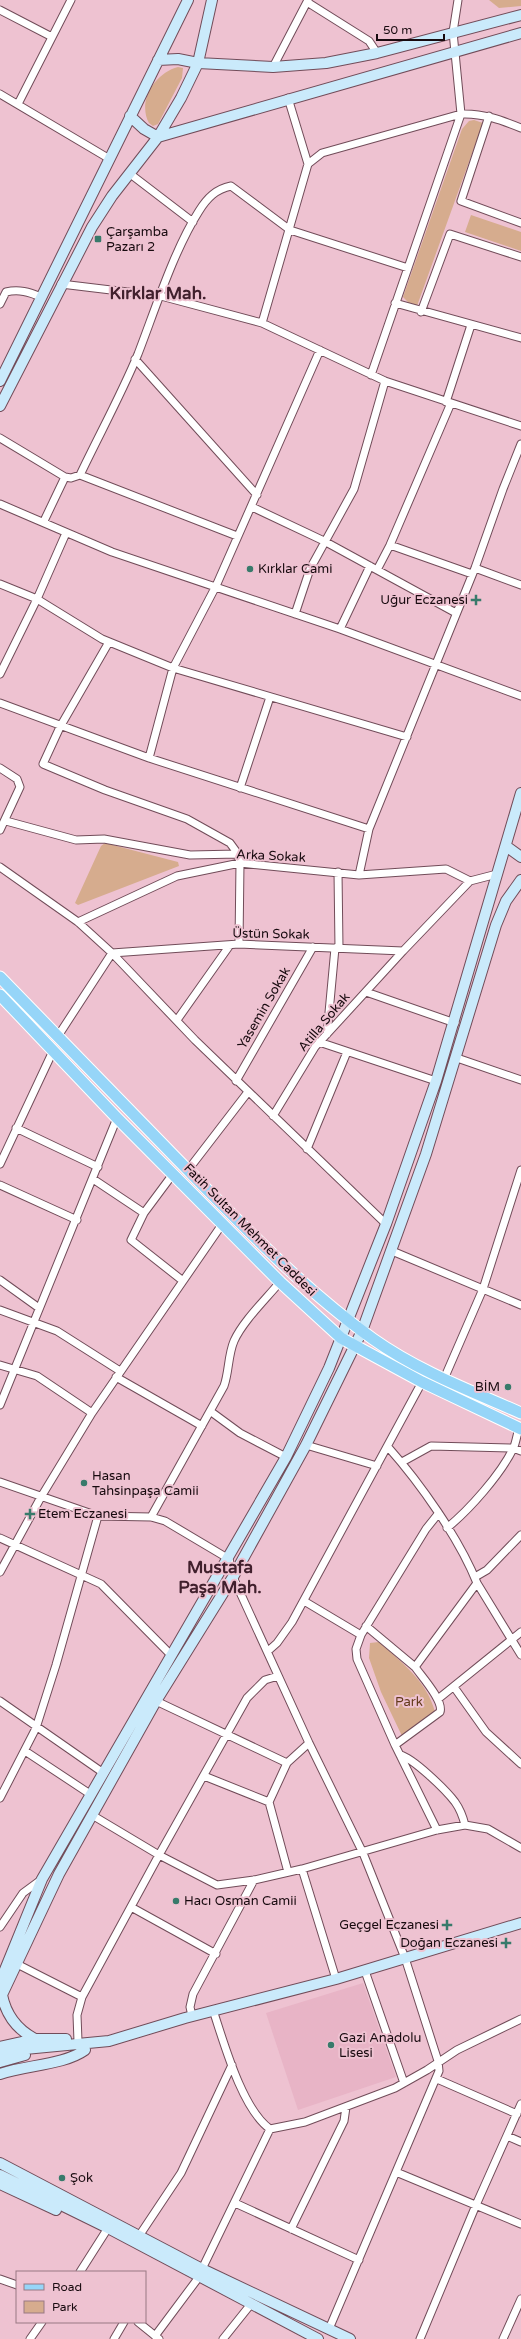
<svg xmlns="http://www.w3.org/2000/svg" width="521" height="2339" font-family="'Varela Round',sans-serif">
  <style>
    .built { fill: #e8b4c6 }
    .green { fill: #d6ac8e }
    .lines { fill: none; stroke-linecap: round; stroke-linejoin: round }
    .street-casing { stroke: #714c59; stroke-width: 9 }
    .secondary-casing { stroke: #714c59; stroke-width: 12 }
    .primary-casing { stroke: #fff; stroke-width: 13 }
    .street { stroke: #fff; stroke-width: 7 }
    .secondary { stroke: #caeafb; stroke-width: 10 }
    .primary { stroke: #96d5f8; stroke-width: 11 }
    .poi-dot { fill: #387a6b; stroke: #eec2d1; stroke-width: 1.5 }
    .labels { text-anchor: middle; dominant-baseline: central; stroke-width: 4; stroke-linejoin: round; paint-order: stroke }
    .poi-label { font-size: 13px; fill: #180a0f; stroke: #eec2d1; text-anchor: start }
    .street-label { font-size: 13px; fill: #180a0f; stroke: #eec2d1 }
    .park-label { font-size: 13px; fill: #633a1a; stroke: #eec2d1 }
    .district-label { font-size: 17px; font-weight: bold; fill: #41202d; stroke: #eec2d1 }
  </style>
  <rect width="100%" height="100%" fill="#eec2d1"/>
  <path class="built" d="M 363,1983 L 396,2077 L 298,2110 L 266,2013 Z"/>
  <path class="green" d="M 489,0 L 521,0 L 521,6 L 499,8 Z
    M 178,67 L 183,68 L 182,78 L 158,124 L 153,126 L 149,123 C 137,101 155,73 178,67 Z
    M 474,120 L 483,123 L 417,306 L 410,304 L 403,297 L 462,129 L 469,121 Z
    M 471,215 L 521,232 L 521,251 L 465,232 Z
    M 105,843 L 178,862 L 179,866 L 78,905 L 75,903 L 101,846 Z
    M 379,1642 C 402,1663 427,1681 435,1712 L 402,1736 L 381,1692 L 369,1658 L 370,1643 Z"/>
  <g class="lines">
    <g class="street-casing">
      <path id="street" d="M 307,2 L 369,41 L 377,53
        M 0,10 L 52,37
        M 273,67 L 308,0
        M 0,94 L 108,158
        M 288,98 L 308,164
        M 18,104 L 71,0
        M 489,116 L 461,201 L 521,223
        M 129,173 L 193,222
        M 61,284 L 161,296 L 262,323 L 385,381 L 521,426
        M 395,303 L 521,338
        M 0,304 L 6,292 C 19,289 29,292 41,297
        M 421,312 L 450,234 L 521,257
        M 262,323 L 308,164 L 322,153 L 461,114 C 483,113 501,120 521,128
        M 135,359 L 257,495
        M 371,375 L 461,114 L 453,32 L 458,0
        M 446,402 L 471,325
        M 0,438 L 65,477
        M 80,475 L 237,536
        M 0,504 L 112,552 L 340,629 L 521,696
        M 252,507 L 324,541 L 456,613
        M 44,521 L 65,477 L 71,478 L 80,475 C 99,435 121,395 138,354 C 155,310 174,250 199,211 C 207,198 216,189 231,186 L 290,230 L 408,268
        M 390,545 L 472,574
        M 475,568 L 521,585
        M 377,570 L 390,545 L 451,403
        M 0,584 L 37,599 L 102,639 L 173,668 L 407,737
        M 295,614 L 310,569 L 354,489 L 385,381
        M 340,629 L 370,566
        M 109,642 L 60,727 L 43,764 L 105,790 L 187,819 L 230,843 L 238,854 L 240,863 L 239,944
        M 0,674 L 37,599 L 66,533
        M 0,703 L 149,758 L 369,829
        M 149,758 L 173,668 L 216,586 L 320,350
        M 0,768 L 17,779 L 20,787 L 0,830
        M 240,788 L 270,697
        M 6,821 L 76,840 L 104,839 L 190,855 L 238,854
        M 0,867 L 78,922 L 112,953 L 195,1040 L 386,1224
        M 338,872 L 339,948
        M 359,875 L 369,829 L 475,568 L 503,489 L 521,444
        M 78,922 L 177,876 L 240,863 L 359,875 L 446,869 L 470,881
        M 366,992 L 455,1023
        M 177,1020 L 230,945
        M 327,1034 L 335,948
        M 58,1036 L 112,953 L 239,944 L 403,951 L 470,881 L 497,874
        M 319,1042 L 436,1081
        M 457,1058 L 521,1080
        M 236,1081 L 313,947
        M 273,1116 L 315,1047 L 403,951
        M 16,1128 L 98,1167
        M 307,1149 L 347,1052
        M 0,1164 L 53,1051
        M 188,1170 L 248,1092
        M 173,1174 L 144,1213 L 131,1240 L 183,1281
        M 93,1179 L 144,1213
        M 0,1185 L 77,1220
        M 392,1251 L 521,1305
        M 0,1280 L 39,1308
        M 0,1310 L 57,1331 L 120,1371
        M 0,1365 L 37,1376 L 92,1413
        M 116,1377 L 202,1426
        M 444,1379 L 483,1289 L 521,1170
        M 0,1405 L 117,1118
        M 210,1411 L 240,1433 L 286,1457
        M 306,1445 L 377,1466
        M 402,1462 L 431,1446 L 513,1448 L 521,1451
        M 0,1482 L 98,1516 L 151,1517 L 165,1521 L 229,1559 L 233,1577 L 309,1743 L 363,1853 L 405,1958 L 438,2061 L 439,2071 L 329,2329
        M 151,1517 L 224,1386 C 229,1372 228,1355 234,1341 C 243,1321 266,1299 280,1282
        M 447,1528 C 470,1509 500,1475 513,1449 C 516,1443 517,1434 519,1428
        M 0,1538 L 101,1584 L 170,1654
        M 0,1572 L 41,1497 L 92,1413 L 223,1223
        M 475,1577 L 487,1570 L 521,1535
        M 477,1583 L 521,1655
        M 304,1601 L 361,1635 L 426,1529 L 438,1514
        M 366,1626 L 415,1667 L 477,1583 C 459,1538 420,1483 388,1447
        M 361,1635 L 356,1649 L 357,1659 L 395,1745 L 437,1830
        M 268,1651 L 277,1643 L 292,1622 L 422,1382
        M 278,1676 L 265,1680 L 247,1698 L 159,1855 L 217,1885 L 254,1880 L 302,1869 L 437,1830 L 465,1825 L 488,1829 L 521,1848
        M 454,1687 L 486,1732 L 521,1764
        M 438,1699 L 521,1632
        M 0,1701 L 102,1772
        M 156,1701 L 287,1763
        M 395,1745 L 440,1712 C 444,1701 422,1677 415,1667
        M 25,1751 L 90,1794
        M 400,1755 C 413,1758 446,1790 455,1802 C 460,1809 463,1817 465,1825
        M 204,1776 L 269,1802
        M 0,1798 L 36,1728 L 56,1665 L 98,1516
        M 302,1869 L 336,1979
        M 288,1872 L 269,1802 L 287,1763 L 309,1743
        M 131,1907 L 216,1954
        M 0,1927 L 23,1893 L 42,1879
        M 17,1964 L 82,1997
        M 365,1971 L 404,2083
        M 213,2010 C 224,2043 242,2109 270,2129 L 305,2122 L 395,2088 L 427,2070 L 457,2050 L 521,2019
        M 192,2016 L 190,2007 L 193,1994 L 254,1880
        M 78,2041 L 77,2015 L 82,1997 L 159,1855 L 92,1815
        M 437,2079 L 517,2114
        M 507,2136 L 521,2142
        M 396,2172 L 521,2224
        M 235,2203 L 359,2260
        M 291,2229 L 344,2121 L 346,2107
        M 139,2236 L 181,2173 L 232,2065
        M 202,2269 L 270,2129
        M 80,2272 L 108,2228
        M 0,2279 L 17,2285
        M 138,2322 L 159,2339
        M 155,2336 L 199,2277
        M 30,2339 L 42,2322
        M 114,2339 L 124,2322
        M 223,2339 L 251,2304
        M 420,2339 L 476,2205 L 521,2104
        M 503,2339 L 521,2299"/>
    </g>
    <g class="secondary-casing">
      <path id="secondary" d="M 158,60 L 178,59 L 198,63 L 273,67 L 326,63 L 377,53 L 521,15
        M 130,116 L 144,129 L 158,137 L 521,33
        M 0,381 L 188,0
        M 0,406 L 92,227 L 112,196 L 158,137 L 181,98 L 198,63 L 212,0
        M 506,846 L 521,857
        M 0,1982 L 42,1879 L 286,1457 L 329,1368 L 386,1224 L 436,1081 L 521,793
        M 2,1995 C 6,2015 16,2029 35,2039
        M 0,1999 L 59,1874 L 156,1701 L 233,1577 L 306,1445 L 362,1331 L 426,1154 L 496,925 L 506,901 L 521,880
        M 0,2047 L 35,2039 L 66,2039
        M 0,2054 L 25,2049 L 109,2041 L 185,2018 L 336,1979 L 521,1923
        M 0,2062 L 25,2055
        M 0,2074 C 26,2065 64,2065 85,2050
        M 0,2163 L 202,2269 L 350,2339
        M 0,2175 L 108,2228 L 318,2339
        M 0,2184 L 56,2210"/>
    </g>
    <g class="primary-casing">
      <path id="primary" d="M 0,977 C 59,1038 119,1099 178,1160 C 240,1223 302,1288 373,1339 C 418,1371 471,1391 521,1413
        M 0,995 L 117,1118 L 280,1282 L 341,1338 L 422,1382 L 521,1429"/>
    </g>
    <use href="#street" class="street"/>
    <use href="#secondary" class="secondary"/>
    <use href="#primary" class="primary"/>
  </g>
  <g class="poi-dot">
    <rect x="94" y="235" width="8" height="8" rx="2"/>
    <circle cx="250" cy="569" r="4"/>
    <path d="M474 594h4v4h4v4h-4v4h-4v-4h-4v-4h4z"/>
    <circle cx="508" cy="1387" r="4"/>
    <circle cx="84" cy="1483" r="4"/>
    <path d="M28 1508h4v4h4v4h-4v4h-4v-4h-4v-4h4z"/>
    <circle cx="176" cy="1901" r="4"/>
    <path d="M445 1919h4v4h4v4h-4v4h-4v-4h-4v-4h4z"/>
    <path d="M504 1937h4v4h4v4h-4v4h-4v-4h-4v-4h4z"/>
    <circle cx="331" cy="2045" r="4"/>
    <circle cx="62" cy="2178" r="4"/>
  </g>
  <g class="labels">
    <g class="poi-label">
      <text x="106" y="232">Çarşamba<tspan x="106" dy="15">Pazarı 2</tspan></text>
      <text x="258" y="569">Kırklar Cami</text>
      <text x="468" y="600" text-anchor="end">Uğur Eczanesi</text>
      <text x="500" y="1387" text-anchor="end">BİM</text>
      <text x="92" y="1476">Hasan<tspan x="92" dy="15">Tahsinpaşa Camii</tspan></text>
      <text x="38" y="1514">Etem Eczanesi</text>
      <text x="184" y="1901">Hacı Osman Camii</text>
      <text x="439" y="1925" text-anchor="end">Geçgel Eczanesi</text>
      <text x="498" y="1943" text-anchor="end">Doğan Eczanesi</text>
      <text x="339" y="2038">Gazi Anadolu<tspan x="339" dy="15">Lisesi</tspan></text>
      <text x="70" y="2178">Şok</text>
    </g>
    <g class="street-label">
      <text transform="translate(271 856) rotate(3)">Arka Sokak</text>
      <text transform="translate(271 934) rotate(1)">Üstün Sokak</text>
      <text transform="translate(264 1008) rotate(-60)">Yasemin Sokak</text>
      <text transform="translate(324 1022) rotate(-50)">Atilla Sokak</text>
      <text transform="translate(250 1230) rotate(45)">Fatih Sultan Mehmet Caddesi</text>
    </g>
    <g class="park-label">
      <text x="409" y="1702">Park</text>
    </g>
    <g class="district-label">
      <text x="158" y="293">Kırklar Mah.</text>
      <text x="220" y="1567">Mustafa<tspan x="220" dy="20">Paşa Mah.</tspan></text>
    </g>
  </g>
  <rect x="16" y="2271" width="130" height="52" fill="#eec2d1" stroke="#987883"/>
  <rect x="24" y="2284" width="20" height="6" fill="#96d5f8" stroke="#987883"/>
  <text x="52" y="2291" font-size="12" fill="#180a0f">Road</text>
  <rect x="24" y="2301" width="20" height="12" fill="#d6ac8e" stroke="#987883"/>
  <text x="52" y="2311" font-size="12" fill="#180a0f">Park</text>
  <path d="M377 34v6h67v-6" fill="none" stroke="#180a0f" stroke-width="2"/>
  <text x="383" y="34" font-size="12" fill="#180a0f" stroke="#eec2d1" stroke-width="3" paint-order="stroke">50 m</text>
</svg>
